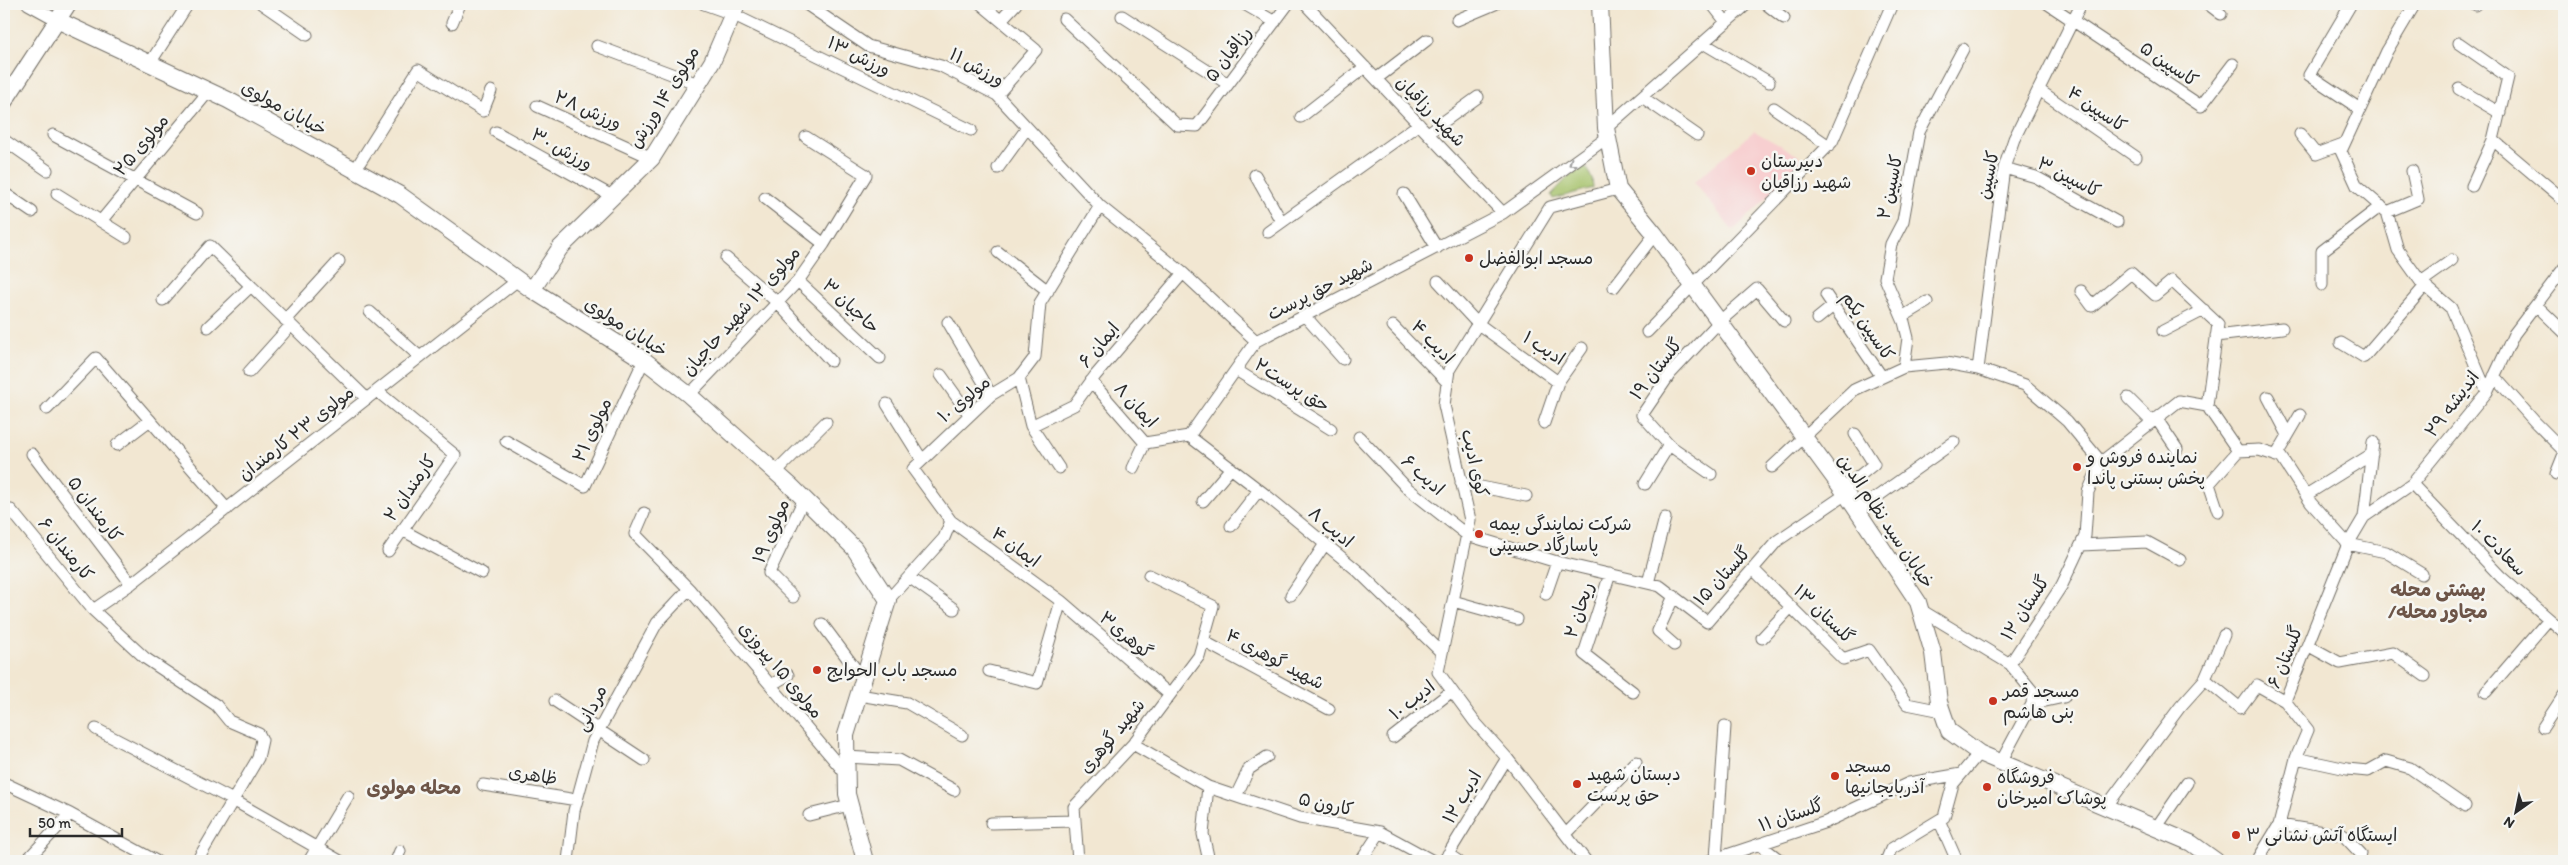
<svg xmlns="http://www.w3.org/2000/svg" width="2568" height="865" font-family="Itim,'Playpen Sans Arabic',sans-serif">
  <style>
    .built { fill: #f7cfd0 }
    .green { fill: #a4c168; stroke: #68764a }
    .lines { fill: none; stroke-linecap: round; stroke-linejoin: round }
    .street-casing { stroke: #716d65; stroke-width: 13 }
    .secondary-casing { stroke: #716d65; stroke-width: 18 }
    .street { stroke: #fff; stroke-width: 11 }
    .secondary { stroke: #fff; stroke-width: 16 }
    .oneway { stroke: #a0a0a0 }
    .poi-dot { fill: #c8321e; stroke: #f6f6f2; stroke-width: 2 }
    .labels { text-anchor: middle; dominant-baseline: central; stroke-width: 5; stroke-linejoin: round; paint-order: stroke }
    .street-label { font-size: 18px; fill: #2b2b2b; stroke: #f6f6f2 }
    .poi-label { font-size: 18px; fill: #2b2b2b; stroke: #f6f6f2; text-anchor: start }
    .neighbourhood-label { font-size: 19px; font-weight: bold; fill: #6d5548; stroke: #f6f6f2 }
  </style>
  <rect width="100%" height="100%" fill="#f6f6f2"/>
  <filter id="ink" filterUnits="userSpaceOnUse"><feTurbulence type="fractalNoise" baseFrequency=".02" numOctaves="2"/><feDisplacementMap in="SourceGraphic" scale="10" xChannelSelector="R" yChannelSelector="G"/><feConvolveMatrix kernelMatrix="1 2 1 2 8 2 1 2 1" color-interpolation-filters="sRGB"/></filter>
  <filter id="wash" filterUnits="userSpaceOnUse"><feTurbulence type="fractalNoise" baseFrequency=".0096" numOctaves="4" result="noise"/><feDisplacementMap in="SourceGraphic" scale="20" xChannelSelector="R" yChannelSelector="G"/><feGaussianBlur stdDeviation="1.12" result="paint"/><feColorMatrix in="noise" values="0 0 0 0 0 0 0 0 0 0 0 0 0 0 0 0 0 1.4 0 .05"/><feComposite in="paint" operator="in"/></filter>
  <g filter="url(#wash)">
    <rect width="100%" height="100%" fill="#f2e7d2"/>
    <path class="built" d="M 1754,131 L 1806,160 L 1733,231 L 1694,182 Z"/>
    <path class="green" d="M 1578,167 L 1586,167 L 1592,179 L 1593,188 L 1553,199 L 1551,195 Z"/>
  </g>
  <g filter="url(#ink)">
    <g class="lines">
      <g class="street-casing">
        <path id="street" d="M 28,4 L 57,20
          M 262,4 L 307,35
          M 704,4 L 732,14 L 971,130
          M 806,4 L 868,46 L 941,66 L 997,95 L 1100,206 L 1183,273 L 1256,341
          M 981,4 L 1036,50 L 997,95
          M 1244,4 L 1275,22
          M 1305,4 L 1503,213
          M 1712,4 L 1726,22
          M 1766,4 L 1784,18
          M 2048,4 L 2201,106 L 2233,64
          M 2208,4 L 2221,14
          M 2351,4 L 2309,75 L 2360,109
          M 2415,4 L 2387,51 L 2341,151 L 2357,186 L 2387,212 L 2398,250 L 2421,282 L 2451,308 L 2487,392
          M 2476,5 L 2477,4
          M 1122,16 L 1228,84
          M 1064,19 L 1177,125 L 1197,126 L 1288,4
          M 1001,20 L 1016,4
          M 1457,20 L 1495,4
          M 452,23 L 460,4
          M 1703,43 L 1769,82
          M 2459,43 L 2508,77 L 2493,140 L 2564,200
          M 597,46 L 698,84
          M 150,63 L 188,4
          M 1376,79 L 1427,40
          M 2459,89 L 2500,113
          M 2039,90 L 2136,157
          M 1642,97 L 1697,135
          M 537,106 L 652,158
          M 1774,108 L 1829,146
          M 1301,117 L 1365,67
          M 1606,128 L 1747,4
          M 496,132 L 612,196
          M 1428,133 L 1478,97
          M 2300,134 L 2316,154 L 2343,144
          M 53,135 L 197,213
          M 4,140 L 47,170
          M 998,168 L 1027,128
          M 2004,168 L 2036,177 L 2117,222
          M 355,170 L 418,70 L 483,111 L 491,91
          M 1255,175 L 1281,221
          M 2472,186 L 2493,140
          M 4,193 L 32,212
          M 57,194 L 126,237
          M 1404,194 L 1437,248
          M 765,198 L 824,244
          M 2387,212 L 2418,199 L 2412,171
          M 101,221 L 209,91
          M 1268,232 L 1419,124
          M 998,252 L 1048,291
          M 726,258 L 777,302 L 831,361
          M 798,281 L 880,358
          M 1438,281 L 1477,323 L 1558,382 L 1582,348
          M 2421,282 L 2452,260
          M 2322,285 L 2322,251 L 2381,206
          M 1614,287 L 1655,234
          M 2081,291 L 2092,306 L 2131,273 L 2155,295 L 2172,281 L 2218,324 L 2207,406
          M 1826,295 L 1882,377
          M 163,300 L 210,246 L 367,399
          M 2536,305 L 2564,332
          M 370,312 L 420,357
          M 1305,316 L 1343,359
          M 1902,317 L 1927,302
          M 1817,319 L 1833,306
          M 285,320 L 339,261
          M 948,322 L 991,395
          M 1393,326 L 1447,382
          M 208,327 L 251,286
          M 2163,331 L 2204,310
          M 1647,332 L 1832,142 L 1892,4
          M 2216,336 L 2282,328
          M 2341,343 L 2364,357 L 2425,286
          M 1904,367 L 1908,338 L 1904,322 L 1885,278 L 1891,244 L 1903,221 L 1919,132 L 1963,49
          M 1978,369 L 2004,168 L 2014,139 L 2081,4
          M 1236,370 L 1331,429
          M 249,372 L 291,325
          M 941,375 L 969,414
          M 2494,376 L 2535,422 L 2564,451
          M 1019,378 L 1031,426 L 1074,405 L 1095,376 L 1183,273
          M 1091,381 L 1145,443 L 1189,436
          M 377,391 L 455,455 L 388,551
          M 689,395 L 798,281 L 824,244 L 866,175 L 806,137
          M 2268,397 L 2288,435
          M 2128,398 L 2151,421
          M 887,404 L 922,460
          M 47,409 L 96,358 L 227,509
          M 2156,418 L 2177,449
          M 1544,423 L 1558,382
          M 1031,426 L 1059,468
          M 1189,436 L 1256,341 L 1503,213 L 1608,137
          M 1189,436 L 1267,496 L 1358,571 L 1442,653
          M 1359,437 L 1406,487 L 1467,535 L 1557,562 L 1660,586 L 1707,622 L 1777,541 L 1846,494
          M 506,441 L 585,486 L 644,360
          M 117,445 L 150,420
          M 32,454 L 131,584
          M 2276,456 L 2300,415
          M 1772,467 L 1854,390 L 1904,367 L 1946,363 L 1978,369 L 2025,385 L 2067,421 L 2101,462
          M 1133,468 L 1145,443
          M 775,473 L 826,422
          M 1711,474 L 1669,445 L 1642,415 L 1670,374 L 1719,322 L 1757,289 L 1784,321
          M 2556,474 L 2564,454
          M 1461,483 L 1526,496
          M 1645,484 L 1669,445
          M 2412,484 L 2501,577 L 2564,632
          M 1842,490 L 1874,464 L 1855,434
          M 2306,495 L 2372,454
          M 1203,501 L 1231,468
          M 11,510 L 93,610 L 145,658 L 216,705 L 229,721 L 259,734 L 262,740 L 258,758 L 197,861
          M 1857,511 L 1954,442
          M 2218,511 L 2209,484 L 2238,451
          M 644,513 L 635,534 L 689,589 L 846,774
          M 2364,517 L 2373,442
          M 951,521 L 1061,601 L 1169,694
          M 1231,526 L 1259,490
          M 402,530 L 482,573
          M 2348,544 L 2386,552 L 2422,574
          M 2081,545 L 2147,542 L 2180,560
          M 1753,569 L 1843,659 L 1869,650 L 1907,704 L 1942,711
          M 1610,574 L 1584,654 L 1633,692
          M 909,577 L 954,609
          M 1648,583 L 1665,518
          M 1546,594 L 1557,562
          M 1291,595 L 1325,544
          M 1674,596 L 1658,631 L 1674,645
          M 793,597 L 769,573 L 804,499
          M 888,600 L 944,538 L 951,521 L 913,469 L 991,395 L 1019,378 L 1035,357 L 1040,303 L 1100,206
          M 1453,601 L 1517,619
          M 93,610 L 131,584 L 518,280
          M 1921,610 L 2010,664
          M 822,624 L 863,679
          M 1762,638 L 1791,607
          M 1203,641 L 1329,709
          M 2309,646 L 2340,663 L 2393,653 L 2425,676
          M 989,671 L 1037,683 L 1061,601
          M 2205,679 L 2224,635
          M 771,685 L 788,675
          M 2486,692 L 2549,619
          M 859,695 L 907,703 L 962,735
          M 555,701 L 644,760
          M 2032,704 L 2064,697
          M 2543,727 L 2564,695
          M 96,729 L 233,800 L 340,861
          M 1393,737 L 1452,691
          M 1133,744 L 1208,787 L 1300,818 L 1380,832 L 1433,861
          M 846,757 L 899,760 L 954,790
          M 2296,758 L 2347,769 L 2368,771 L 2386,761 L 2410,768 L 2465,806
          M 2001,762 L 2032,704 L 2033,692 L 2010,664 L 2062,585 L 2085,536 L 2088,492 L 2101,462 L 2179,401 L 2207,406 L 2238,451 L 2259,450 L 2281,457 L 2311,503 L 2348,544
          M 4,783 L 70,814 L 156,861
          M 483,785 L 577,800
          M 1208,787 L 1203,834 L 1209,861
          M 1236,796 L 1249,769 L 1267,757
          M 2106,807 L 2180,707 L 2205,679 L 2240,708 L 2257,685 L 2285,701
          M 809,815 L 849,805
          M 1939,820 L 1957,861
          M 991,823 L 1075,821
          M 2279,825 L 2343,835 L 2361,854
          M 2156,828 L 2187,783
          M 1566,834 L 1636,762
          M 1759,844 L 1781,861
          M 1448,854 L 1458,861
          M 1716,859 L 1725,726
          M 26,861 L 70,814
          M 309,861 L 348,796
          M 396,861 L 400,851
          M 568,861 L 574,811 L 593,741 L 657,623 L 689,589
          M 1078,861 L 1074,807 L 1133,744 L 1199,656 L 1213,606 L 1149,575
          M 1361,861 L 1380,832
          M 1444,861 L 1507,758
          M 1586,861 L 1507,758 L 1474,721 L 1438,672 L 1470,520 L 1444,405 L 1449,370 L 1550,207 L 1618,189
          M 1709,861 L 1826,822 L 1909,783 L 1961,774
          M 1886,861 L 1891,849 L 1944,817 L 1953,784 L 1979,753
          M 2257,861 L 2279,825 L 2296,758 L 2308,730 L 2285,701 L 2348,544 L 2364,517 L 2412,484 L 2487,392 L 2514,334 L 2564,268"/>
      </g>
      <g class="secondary-casing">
        <path id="secondary" d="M 1600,4 L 1606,128 L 1618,189 L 1655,234 L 1846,494 L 1918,602 L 1933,653 L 1939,702 L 1949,731 L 1979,753 L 2191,843 L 2216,861
          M 57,20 L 228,100 L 400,195 L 532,290 L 644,360 L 689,395 L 791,486 L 854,548 L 888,600 L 846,735 L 847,794 L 865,861
          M 4,102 L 68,4
          M 532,290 L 560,248 L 652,158 L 712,62 L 737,4"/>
      </g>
      <use href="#street" class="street"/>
      <use href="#secondary" class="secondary"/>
    </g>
    <defs><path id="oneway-chevron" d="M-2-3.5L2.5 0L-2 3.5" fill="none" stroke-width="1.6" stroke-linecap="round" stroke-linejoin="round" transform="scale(1.25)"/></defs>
    <use class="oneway" href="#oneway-chevron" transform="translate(1572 163) rotate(144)"/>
  </g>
  <g class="poi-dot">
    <circle cx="1751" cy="171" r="5"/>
    <circle cx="1469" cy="258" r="5"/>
    <circle cx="2077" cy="467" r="5"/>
    <circle cx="1479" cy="534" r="5"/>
    <circle cx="817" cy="670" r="5"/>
    <circle cx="1993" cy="701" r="5"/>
    <circle cx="1835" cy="776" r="5"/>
    <circle cx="1577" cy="784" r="5"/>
    <circle cx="1987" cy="787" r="5"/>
    <circle cx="2236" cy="835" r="5"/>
  </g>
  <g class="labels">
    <g class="street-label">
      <text transform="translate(1228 54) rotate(-53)">رزاقیان ۵</text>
      <text transform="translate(859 56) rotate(26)">ورزش ۱۳</text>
      <text transform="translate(2169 64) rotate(34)">کاسپین ۵</text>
      <text transform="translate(977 67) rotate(29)">ورزش ۱۱</text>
      <text transform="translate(664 97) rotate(-58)">مولوی ۱۴ ورزش</text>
      <text transform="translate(284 108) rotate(29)">خیابان مولوی</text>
      <text transform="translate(2097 109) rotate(34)">کاسپین ۴</text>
      <text transform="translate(588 110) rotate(24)">ورزش ۲۸</text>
      <text transform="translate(1431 111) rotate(46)">شهید رزاقیان</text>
      <text transform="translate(141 145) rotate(-50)">مولوی ۲۵</text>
      <text transform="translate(562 149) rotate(29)">ورزش ۳۰</text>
      <text transform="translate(1988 175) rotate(-78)">کاسپین</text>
      <text transform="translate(2069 177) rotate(27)">کاسپین ۳</text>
      <text transform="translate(1890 187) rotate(-78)">کاسپین ۲</text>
      <text transform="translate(1320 289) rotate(-27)">شهید حق پرست</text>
      <text transform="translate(851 306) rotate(43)">حاجیان ۳</text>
      <text transform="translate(741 311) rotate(-48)">مولوی ۱۲ شهید حاجیان</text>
      <text transform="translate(1868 326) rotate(56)">کاسپین یکم</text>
      <text transform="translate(626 327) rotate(33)">خیابان مولوی</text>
      <text transform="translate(1433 342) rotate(46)">ادیب ۴</text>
      <text transform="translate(1099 345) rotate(-50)">ایمان ۶</text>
      <text transform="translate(1544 348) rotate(33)">ادیب ۱</text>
      <text transform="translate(1656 369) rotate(-52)">گلستان ۱۹</text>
      <text transform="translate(1292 385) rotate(32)">حق پرست۲</text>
      <text transform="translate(964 399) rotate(-40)">مولوی ۱۰</text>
      <text transform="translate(2452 404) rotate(-53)">اندیشه ۲۹</text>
      <text transform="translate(1136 405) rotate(47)">ایمان ۸</text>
      <text transform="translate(592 430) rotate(-65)">مولوی ۲۱</text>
      <text transform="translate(296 433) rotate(-38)">مولوی ۲۳ کارمندان</text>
      <text transform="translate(1475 463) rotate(77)">کوی ادیب</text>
      <text transform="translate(1423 475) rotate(42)">ادیب ۶</text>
      <text transform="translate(410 488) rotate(-55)">کارمندان ۲</text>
      <text transform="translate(95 509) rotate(53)">کارمندان ۵</text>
      <text transform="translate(1886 521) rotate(56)">خیابان سید نظام الدین</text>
      <text transform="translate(1331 527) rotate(40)">ادیب ۸</text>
      <text transform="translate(771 531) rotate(-67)">مولوی ۱۹</text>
      <text transform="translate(1016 547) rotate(36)">ایمان ۴</text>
      <text transform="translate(2499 548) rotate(45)">سعادت ۱۰</text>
      <text transform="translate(66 549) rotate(51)">کارمندان ۶</text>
      <text transform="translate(1722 576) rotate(-47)">گلستان ۱۵</text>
      <text transform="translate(2025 608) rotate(-57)">گلستان ۱۲</text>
      <text transform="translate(1579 610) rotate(-72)">ریحان ۲</text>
      <text transform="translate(1824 614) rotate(44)">گلستان ۱۳</text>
      <text transform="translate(1126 635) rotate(40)">گوهری۳</text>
      <text transform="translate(2285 657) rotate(-68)">گلستان ۶</text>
      <text transform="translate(1275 659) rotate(28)">شهید گوهری ۴</text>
      <text transform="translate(781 670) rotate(50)">مولوی ۱۵ پیروزی</text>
      <text transform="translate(1412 700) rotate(-38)">ادیب ۱۰</text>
      <text transform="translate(591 708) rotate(-63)">مردانی</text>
      <text transform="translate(1112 736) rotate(-50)">شهید گوهری</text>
      <text transform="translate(533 775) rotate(9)">ظاهری</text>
      <text transform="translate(1462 797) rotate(-59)">ادیب ۱۲</text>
      <text transform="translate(1326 804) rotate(12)">کارون ۵</text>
      <text transform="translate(1791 815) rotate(-19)">گلستان ۱۱</text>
    </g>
    <g class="poi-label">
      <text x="1761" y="161">دبیرستان<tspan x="1761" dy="21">شهید رزاقیان</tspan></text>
      <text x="1479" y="258">مسجد ابوالفضل</text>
      <text x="2087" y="457">نماینده فروش و<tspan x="2087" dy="21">پخش بستنی پاندا</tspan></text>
      <text x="1489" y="524">شرکت نمایندگی بیمه<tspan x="1489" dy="21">پاسارگاد حسینی</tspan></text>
      <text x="827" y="670">مسجد باب الحوایج</text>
      <text x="2003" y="691">مسجد قمر<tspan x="2003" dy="21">بنی هاشم</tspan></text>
      <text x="1845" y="766">مسجد<tspan x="1845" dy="21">آذربایجانیها</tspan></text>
      <text x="1587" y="774">دبستان شهید<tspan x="1587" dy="21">حق پرست</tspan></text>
      <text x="1997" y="777">فروشگاه<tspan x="1997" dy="21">پوشاک امیرخان</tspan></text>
      <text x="2246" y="835">ایستگاه آتش نشانی ۳</text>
    </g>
    <g class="neighbourhood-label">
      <text x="2438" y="589">بهشتی محله<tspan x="2438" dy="22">/مجاور محله</tspan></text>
      <text x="414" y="787">محله مولوی</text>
    </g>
  </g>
  <rect width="2568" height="865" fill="none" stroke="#f6f6f2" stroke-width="20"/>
  <g transform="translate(2516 812) rotate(213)" stroke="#f6f6f2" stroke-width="4" paint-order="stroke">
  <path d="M0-4L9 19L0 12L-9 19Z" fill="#2b2b2b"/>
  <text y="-8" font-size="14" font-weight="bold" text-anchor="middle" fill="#2b2b2b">N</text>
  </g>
  <path d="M30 828v8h92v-8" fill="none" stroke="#2b2b2b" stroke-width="2.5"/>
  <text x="38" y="828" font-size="15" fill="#2b2b2b" stroke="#f6f6f2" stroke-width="4" paint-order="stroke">50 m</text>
</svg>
